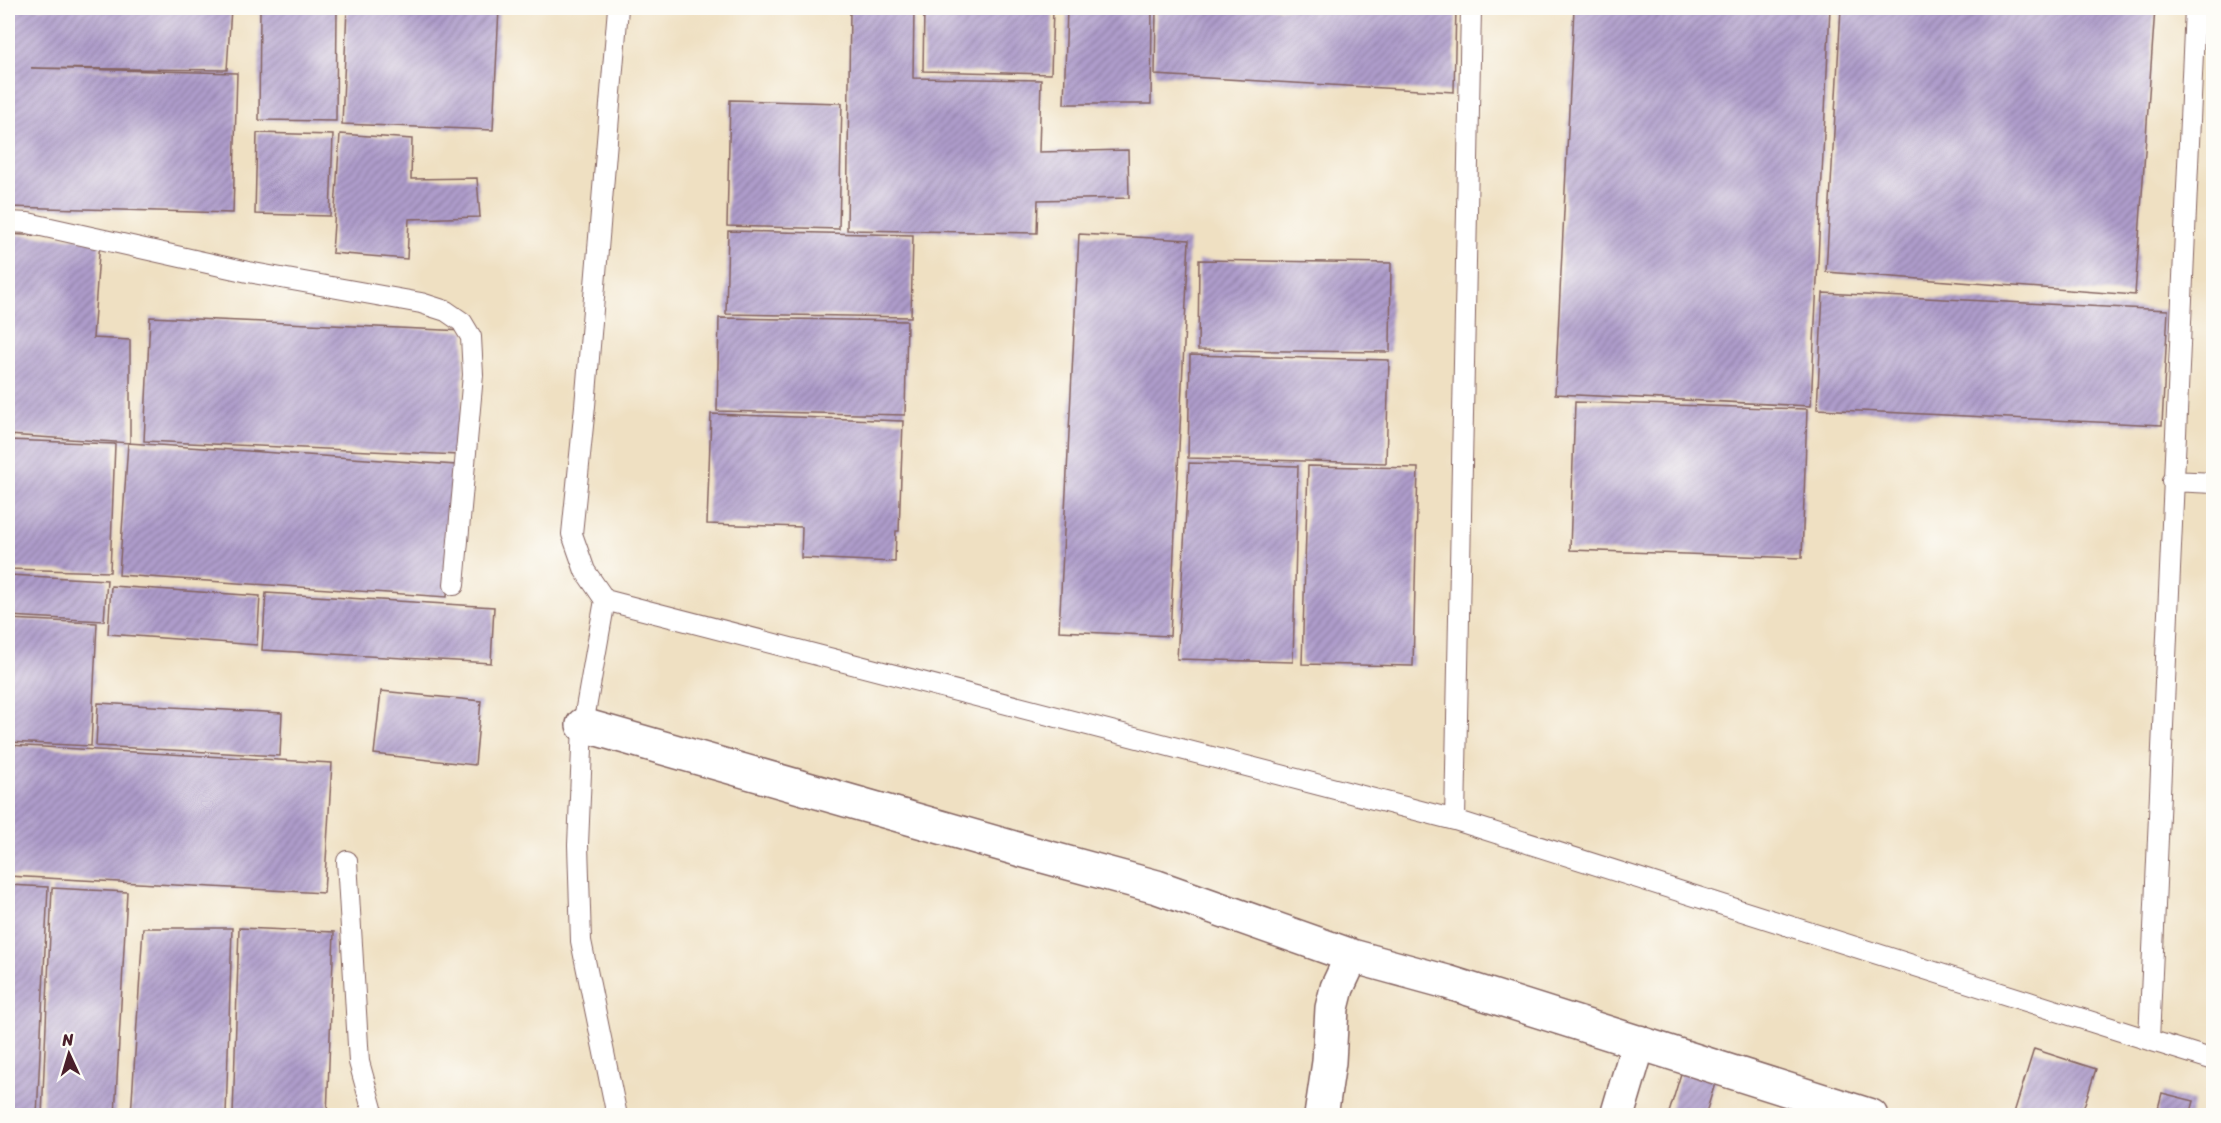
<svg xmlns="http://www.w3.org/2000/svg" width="2221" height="1123" font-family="Sriracha,sans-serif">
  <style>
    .building { fill: url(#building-hatch) }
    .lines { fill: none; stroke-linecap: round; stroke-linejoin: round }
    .service-casing { stroke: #846360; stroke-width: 22 }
    .minor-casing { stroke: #846360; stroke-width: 36 }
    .service { stroke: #fff; stroke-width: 20 }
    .minor { stroke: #fff; stroke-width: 33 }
  </style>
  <defs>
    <pattern id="building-hatch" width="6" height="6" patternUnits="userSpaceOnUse" patternTransform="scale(1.5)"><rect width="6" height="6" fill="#ae9ccb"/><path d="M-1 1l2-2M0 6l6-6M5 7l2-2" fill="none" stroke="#907fa5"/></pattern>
  </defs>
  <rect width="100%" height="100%" fill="#fdfcf7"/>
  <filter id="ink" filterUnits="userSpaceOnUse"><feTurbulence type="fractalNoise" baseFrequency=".0167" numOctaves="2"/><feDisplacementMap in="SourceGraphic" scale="12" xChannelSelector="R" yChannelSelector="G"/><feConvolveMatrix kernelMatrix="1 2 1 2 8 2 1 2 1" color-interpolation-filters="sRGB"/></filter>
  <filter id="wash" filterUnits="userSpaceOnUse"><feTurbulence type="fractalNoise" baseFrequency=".008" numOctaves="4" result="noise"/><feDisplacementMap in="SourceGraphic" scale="24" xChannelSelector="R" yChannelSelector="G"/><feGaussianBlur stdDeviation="1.35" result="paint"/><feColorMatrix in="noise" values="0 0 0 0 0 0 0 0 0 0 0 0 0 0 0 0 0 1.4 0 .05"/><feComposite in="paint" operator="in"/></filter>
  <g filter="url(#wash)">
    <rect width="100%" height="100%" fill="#efe0c2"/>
    <g id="blocks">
      <path class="building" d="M 8,8 L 231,8 L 227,70 L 31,68 L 237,73 L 233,213 L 8,207 Z
        M 260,8 L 337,8 L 336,121 L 259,120 Z
        M 347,8 L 499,8 L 493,130 L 342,124 Z
        M 850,8 L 914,8 L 913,78 L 1041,80 L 1039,152 L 1128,150 L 1129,198 L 1038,200 L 1037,233 L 847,230 Z
        M 924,8 L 1053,8 L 1051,74 L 923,71 Z
        M 1067,8 L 1152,8 L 1151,104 L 1064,104 Z
        M 1156,8 L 1456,8 L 1454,92 L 1155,75 Z
        M 1574,8 L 1830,8 L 1811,406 L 1555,394 Z
        M 1841,8 L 2155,8 L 2135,295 L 1826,272 Z
        M 730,100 L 842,103 L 839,229 L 727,226 Z
        M 257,133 L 333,135 L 330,216 L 255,214 Z
        M 340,134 L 412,139 L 411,179 L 477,178 L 480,217 L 409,219 L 407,259 L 332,253 Z
        M 728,231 L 913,235 L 911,317 L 726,314 Z
        M 8,234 L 100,240 L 93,338 L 130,340 L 130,443 L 8,435 Z
        M 1079,234 L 1189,240 L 1170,636 L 1059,631 Z
        M 1199,260 L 1391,263 L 1390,352 L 1198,350 Z
        M 1823,293 L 2168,310 L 2162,425 L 1817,409 Z
        M 150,317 L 465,331 L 459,455 L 144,441 Z
        M 719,318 L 907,321 L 905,415 L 717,411 Z
        M 1190,355 L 1389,360 L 1386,463 L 1188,458 Z
        M 1575,402 L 1807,409 L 1802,558 L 1570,550 Z
        M 711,414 L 903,421 L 899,531 L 896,531 L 895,562 L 801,558 L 802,527 L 707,524 Z
        M 8,440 L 115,444 L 110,572 L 8,569 Z
        M 128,443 L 456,465 L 447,597 L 119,575 Z
        M 1189,463 L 1298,466 L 1293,662 L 1177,659 Z
        M 1308,466 L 1418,468 L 1413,666 L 1302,664 Z
        M 8,575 L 107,580 L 104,621 L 8,616 Z
        M 111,586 L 260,596 L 257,645 L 108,634 Z
        M 266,593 L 494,607 L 491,663 L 262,650 Z
        M 8,619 L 97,623 L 91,746 L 8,742 Z
        M 381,691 L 481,701 L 475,765 L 374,754 Z
        M 98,703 L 282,713 L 280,756 L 96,746 Z
        M 8,745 L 332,763 L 324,893 L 8,876 Z
        M 8,885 L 48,887 L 37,1116 L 8,1116 Z
        M 52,888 L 127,892 L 115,1116 L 42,1116 Z
        M 143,928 L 232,928 L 226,1116 L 131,1116 Z
        M 239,928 L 334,932 L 327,1116 L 233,1116 Z
        M 2034,1049 L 2096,1069 L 2081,1116 L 2013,1116 Z
        M 1683,1067 L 1717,1077 L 1705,1116 L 1668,1116 Z
        M 2162,1093 L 2194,1101 L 2190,1116 L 2156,1116 Z"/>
    </g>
  </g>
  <g filter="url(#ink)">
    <use href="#blocks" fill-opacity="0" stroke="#846360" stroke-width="1.5"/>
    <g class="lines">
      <g class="service-casing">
        <path id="service" d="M 618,8 L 585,406 L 572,534 L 585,571 L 605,600 L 1455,820 L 1471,8
          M 8,222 L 28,223 L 248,272 L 421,303 L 446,311 L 462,322 L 471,337 L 473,375 L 454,585
          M 2172,481 L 2214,483
          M 605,600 L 583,725 L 578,845 L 581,941 L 617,1116
          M 1455,820 L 2149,1040 L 2195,8
          M 347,861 L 359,1062 L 374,1116
          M 2149,1040 L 2214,1060"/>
      </g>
      <g class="minor-casing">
        <path id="minor" d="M 583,725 L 1028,852 L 1157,887 L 1352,956
          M 1321,1116 L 1329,1062 L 1332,1008 L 1337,988 L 1352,956 L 1447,982 L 1871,1116
          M 1617,1116 L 1639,1042"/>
      </g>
      <use href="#service" class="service"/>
      <use href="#minor" class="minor"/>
    </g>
  </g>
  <rect width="2221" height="1123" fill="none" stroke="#fdfcf7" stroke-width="30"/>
  <g transform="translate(69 1054) rotate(356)" stroke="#fdfcf7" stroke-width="4.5" paint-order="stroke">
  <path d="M0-4.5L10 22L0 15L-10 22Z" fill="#4a1f2b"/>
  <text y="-9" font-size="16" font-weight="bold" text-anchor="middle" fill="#4a1f2b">N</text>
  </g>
</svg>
